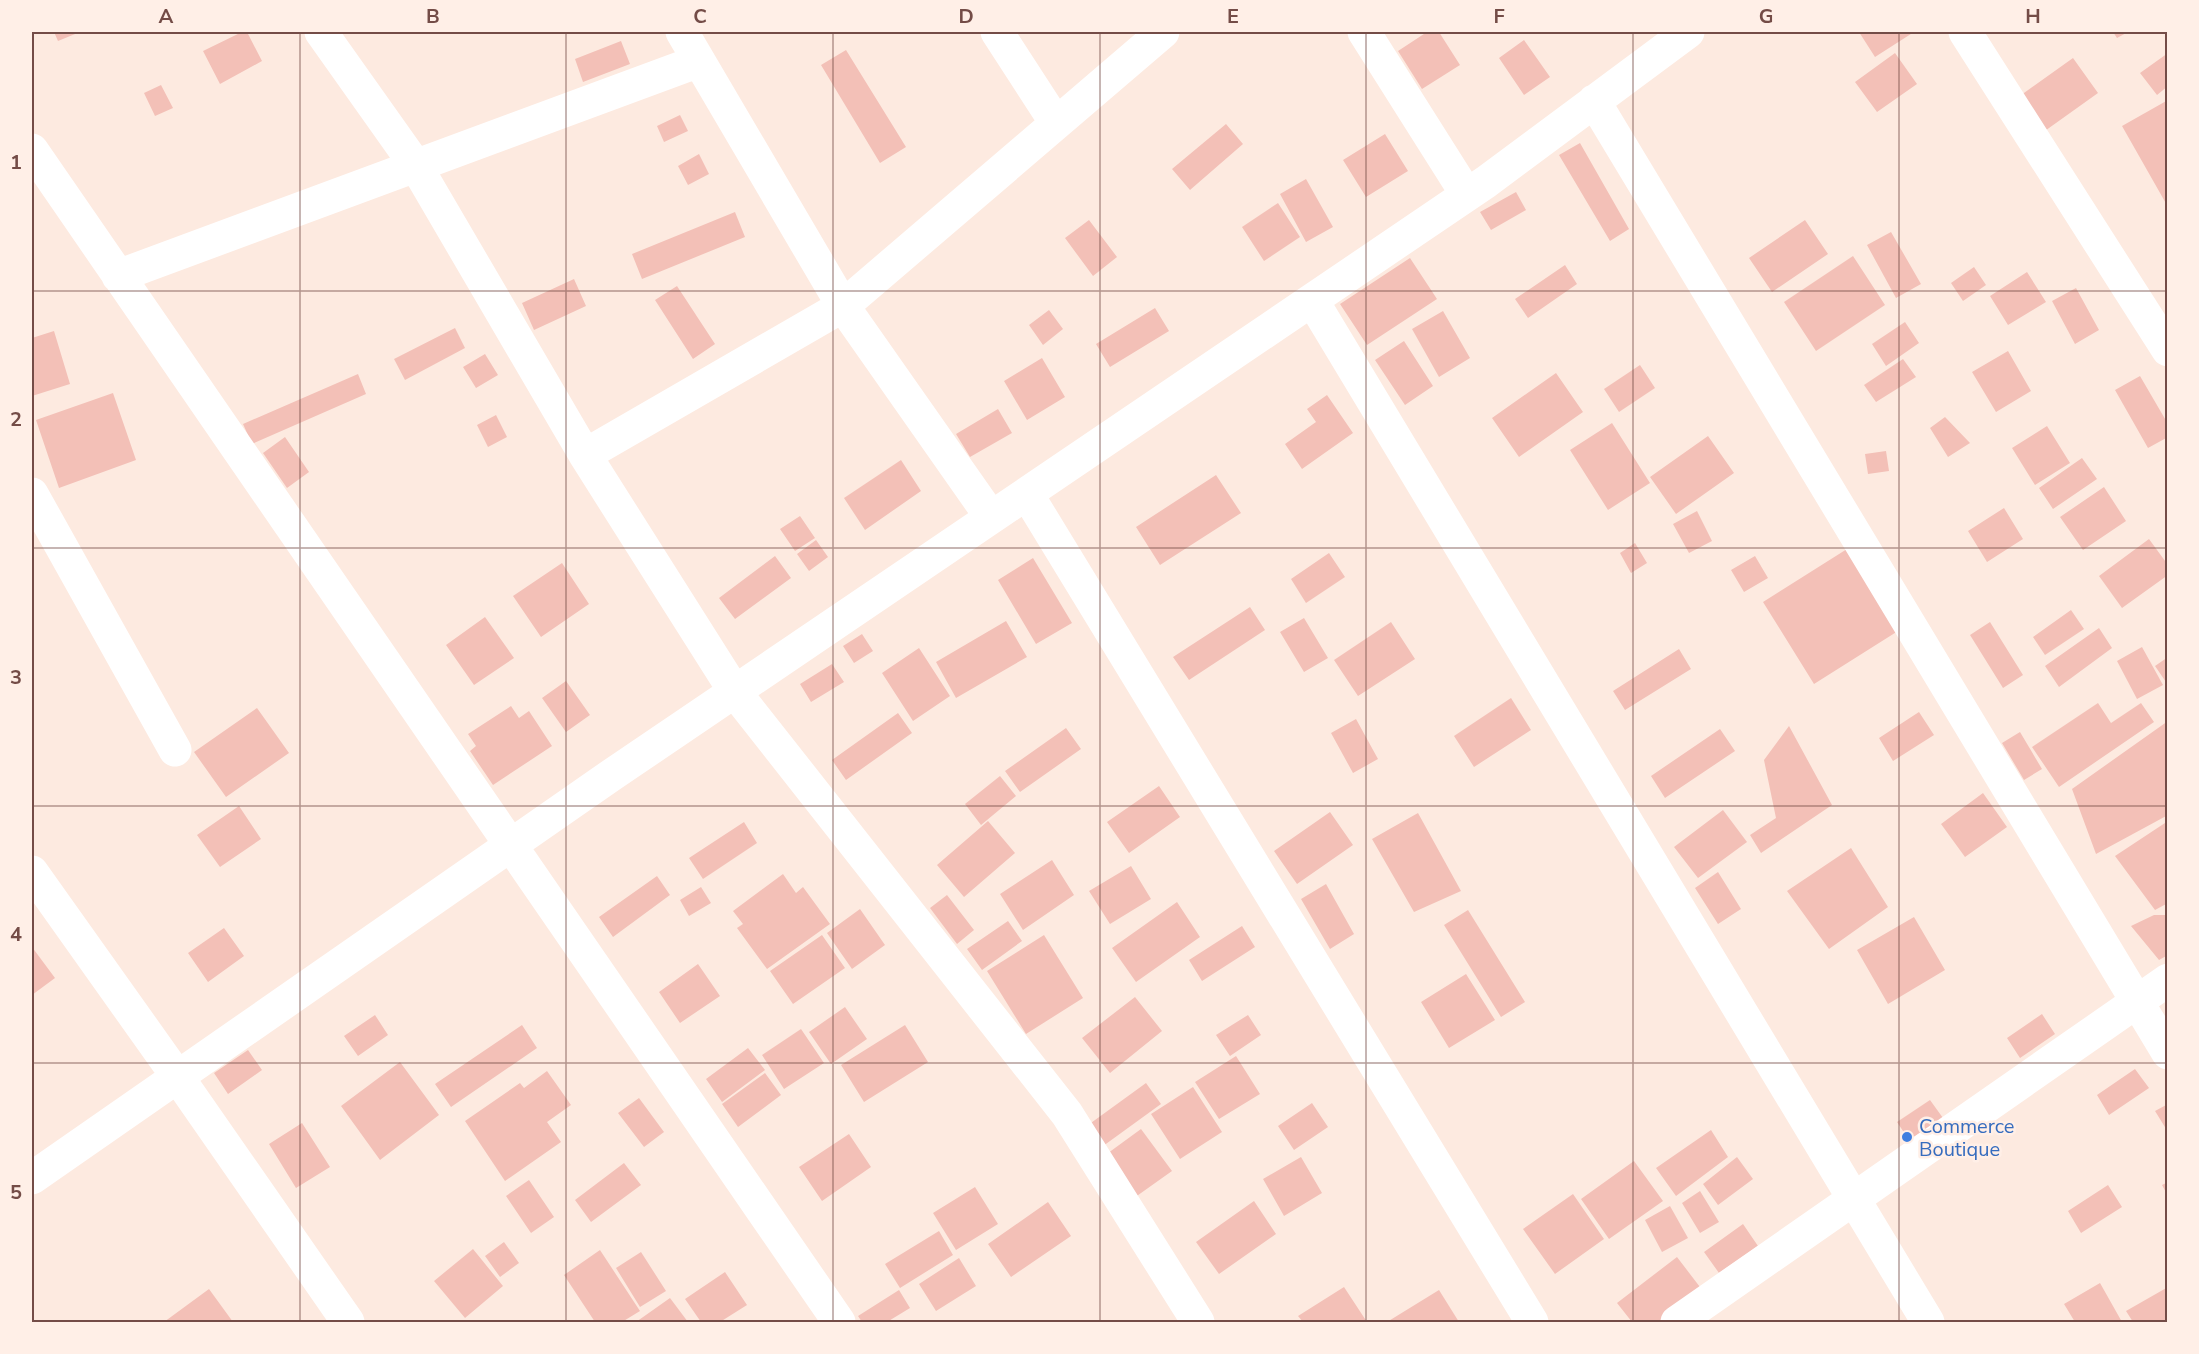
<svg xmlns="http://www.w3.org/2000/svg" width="2199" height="1354" font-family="'Nunito Sans',sans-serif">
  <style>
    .building { fill: #f3c0b7 }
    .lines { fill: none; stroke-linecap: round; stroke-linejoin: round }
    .minor { stroke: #fff; stroke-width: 33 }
    .grid { fill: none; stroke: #744c47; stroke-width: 1.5; stroke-opacity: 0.55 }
    .shop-dot { fill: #3f7fe0; stroke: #ffefe7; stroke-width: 2 }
    .labels { text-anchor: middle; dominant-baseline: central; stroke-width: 5; stroke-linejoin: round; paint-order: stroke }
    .shop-label { font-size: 20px; fill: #366cbe; stroke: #ffefe7; text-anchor: start }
    .neatline { fill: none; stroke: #744c47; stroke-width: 2 }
    .grid-label { font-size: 20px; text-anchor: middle; font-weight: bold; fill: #744c47 }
  </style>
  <rect width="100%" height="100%" fill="#fdeae0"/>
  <path class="building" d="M 54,32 L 80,32 L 58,41 Z
    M 242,32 L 247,32 L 262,61 L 220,84 L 203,51 Z
    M 1427,32 L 1439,32 L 1460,65 L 1422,89 L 1398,51 Z
    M 1859,32 L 1914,32 L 1875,57 Z
    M 2113,32 L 2128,32 L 2117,38 Z
    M 1524,40 L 1550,77 L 1524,95 L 1499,58 Z
    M 621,41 L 630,64 L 583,82 L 575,59 Z
    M 846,50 L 906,147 L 880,163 L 821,65 Z
    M 1895,53 L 1917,84 L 1877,112 L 1855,82 Z
    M 2168,53 L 2168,86 L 2157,95 L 2140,73 Z
    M 2073,58 L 2098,93 L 2042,133 L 2017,98 Z
    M 161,85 L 173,108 L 155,116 L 144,93 Z
    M 2168,100 L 2168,207 L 2122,126 Z
    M 680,115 L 688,131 L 664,142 L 657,126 Z
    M 1226,124 L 1243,144 L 1190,190 L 1172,169 Z
    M 1385,134 L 1408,171 L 1366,197 L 1343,160 Z
    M 1580,143 L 1629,229 L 1610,241 L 1559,155 Z
    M 699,154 L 709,174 L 688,185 L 678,166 Z
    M 1306,179 L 1333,227 L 1306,242 L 1280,194 Z
    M 1516,192 L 1526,210 L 1491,230 L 1480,212 Z
    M 1278,203 L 1300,237 L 1264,261 L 1242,227 Z
    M 735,212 L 745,237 L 642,279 L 632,254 Z
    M 1089,220 L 1117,257 L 1093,276 L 1065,238 Z
    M 1805,220 L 1828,254 L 1772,292 L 1749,258 Z
    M 1891,232 L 1921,284 L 1896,298 L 1867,245 Z
    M 1853,256 L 1885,305 L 1816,351 L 1784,302 Z
    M 1410,258 L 1437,299 L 1367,345 L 1340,304 Z
    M 1565,265 L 1577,284 L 1528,318 L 1515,299 Z
    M 1974,267 L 1986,285 L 1963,301 L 1951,283 Z
    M 2027,272 L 2046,302 L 2008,325 L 1990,296 Z
    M 574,279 L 586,306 L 534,330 L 522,303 Z
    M 677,286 L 715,344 L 693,359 L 655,300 Z
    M 2076,288 L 2099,330 L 2075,344 L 2052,301 Z
    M 1155,308 L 1169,331 L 1110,367 L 1096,344 Z
    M 1049,310 L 1063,329 L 1043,345 L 1029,325 Z
    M 1443,311 L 1470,358 L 1439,377 L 1412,329 Z
    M 1905,322 L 1919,343 L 1886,366 L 1872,344 Z
    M 455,328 L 465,348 L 405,380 L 394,359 Z
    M 54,331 L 70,384 L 32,396 L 32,338 Z
    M 1404,341 L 1433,386 L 1405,405 L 1375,360 Z
    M 2008,351 L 2031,391 L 1996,412 L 1972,372 Z
    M 485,354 L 498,375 L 476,388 L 463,367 Z
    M 1042,358 L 1065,397 L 1027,420 L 1004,381 Z
    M 1903,359 L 1916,377 L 1876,402 L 1864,385 Z
    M 1640,365 L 1655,388 L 1619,412 L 1604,389 Z
    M 1556,373 L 1583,412 L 1519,457 L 1492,418 Z
    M 358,374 L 366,394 L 252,444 L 243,424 Z
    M 2140,376 L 2168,424 L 2168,437 L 2148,448 L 2115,390 Z
    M 113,393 L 136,460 L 59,488 L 36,420 Z
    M 1327,395 L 1353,433 L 1302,469 L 1285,444 L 1316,422 L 1307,409 Z
    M 998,409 L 1012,433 L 970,457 L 956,434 Z
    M 496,415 L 507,437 L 488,447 L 477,425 Z
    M 1945,417 L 1970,443 L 1948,457 L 1930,428 Z
    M 1612,423 L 1650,483 L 1608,510 L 1570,450 Z
    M 2047,426 L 2070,463 L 2035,485 L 2012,448 Z
    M 1708,436 L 1734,473 L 1676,514 L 1650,477 Z
    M 285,437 L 309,472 L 287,488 L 263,453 Z
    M 1886,451 L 1889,471 L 1868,474 L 1865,454 Z
    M 2082,458 L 2097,479 L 2053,509 L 2039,488 Z
    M 901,460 L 921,491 L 865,530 L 844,498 Z
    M 1216,475 L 1241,513 L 1160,565 L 1136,527 Z
    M 2104,487 L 2126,521 L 2083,550 L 2060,517 Z
    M 2004,508 L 2023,539 L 1987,562 L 1968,531 Z
    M 1697,511 L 1712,541 L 1689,553 L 1673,524 Z
    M 800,516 L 815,538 L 795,551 L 780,529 Z
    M 2149,539 L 2168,565 L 2168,575 L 2122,608 L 2099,576 Z
    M 816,540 L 828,557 L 809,571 L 797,554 Z
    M 1635,543 L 1647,563 L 1631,573 L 1620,553 Z
    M 1847,549 L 1898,631 L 1814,684 L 1763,602 Z
    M 1329,553 L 1345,577 L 1306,603 L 1291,579 Z
    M 775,556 L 791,578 L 735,619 L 719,598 Z
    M 1755,556 L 1768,578 L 1744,592 L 1731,570 Z
    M 1033,558 L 1072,623 L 1036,644 L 998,580 Z
    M 562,563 L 589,604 L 541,637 L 513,596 Z
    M 1250,607 L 1265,630 L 1189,680 L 1173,657 Z
    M 2071,610 L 2084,629 L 2045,655 L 2033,637 Z
    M 485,617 L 514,658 L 474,685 L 446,645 Z
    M 1304,618 L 1328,658 L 1304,672 L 1280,632 Z
    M 1006,621 L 1027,657 L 956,698 L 936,662 Z
    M 1391,622 L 1415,659 L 1358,696 L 1334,660 Z
    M 1990,622 L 2023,675 L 2003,688 L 1970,635 Z
    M 2099,628 L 2112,648 L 2059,687 L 2045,666 Z
    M 862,634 L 873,651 L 854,663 L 843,646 Z
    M 2142,647 L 2163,685 L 2137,699 L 2117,661 Z
    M 919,648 L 950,696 L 913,721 L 882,673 Z
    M 1679,649 L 1691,669 L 1625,710 L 1613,691 Z
    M 2168,657 L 2168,685 L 2155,666 Z
    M 832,664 L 844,682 L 811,702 L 800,684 Z
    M 566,681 L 590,715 L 566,732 L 542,698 Z
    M 1511,698 L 1531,730 L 1474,767 L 1454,736 Z
    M 2098,703 L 2111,723 L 2141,703 L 2154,722 L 2059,787 L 2032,747 Z
    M 511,706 L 519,718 L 529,711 L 552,746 L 493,785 L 470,751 L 476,746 L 468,734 Z
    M 257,708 L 289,753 L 226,797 L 194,752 Z
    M 1919,712 L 1934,735 L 1893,761 L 1879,738 Z
    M 898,713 L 912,733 L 846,780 L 832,760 Z
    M 1356,719 L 1378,759 L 1353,773 L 1331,733 Z
    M 2168,721 L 2168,815 L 2096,854 L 2072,789 Z
    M 1789,726 L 1832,805 L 1761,853 L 1750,835 L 1776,818 L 1764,760 Z
    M 1066,728 L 1081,749 L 1020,792 L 1005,771 Z
    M 1720,729 L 1735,751 L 1665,798 L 1651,776 Z
    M 2020,732 L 2042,769 L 2024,780 L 2002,743 Z
    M 1000,776 L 1016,796 L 981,825 L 965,804 Z
    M 1159,786 L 1180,817 L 1129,853 L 1107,822 Z
    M 1983,793 L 2007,827 L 1965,857 L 1941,824 Z
    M 239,806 L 261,839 L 220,867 L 197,835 Z
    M 1723,810 L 1747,842 L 1698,878 L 1674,847 Z
    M 1330,812 L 1353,845 L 1297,884 L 1274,851 Z
    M 1418,813 L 1461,891 L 1414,912 L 1372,839 Z
    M 988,821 L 1015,853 L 964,897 L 937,865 Z
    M 2168,821 L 2168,903 L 2155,910 L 2115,856 Z
    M 744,822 L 757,843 L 703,879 L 689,858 Z
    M 1851,848 L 1888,907 L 1829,949 L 1787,891 Z
    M 1052,860 L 1074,895 L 1023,930 L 1000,894 Z
    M 1131,866 L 1151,899 L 1110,924 L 1089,891 Z
    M 1718,872 L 1741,909 L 1718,924 L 1695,888 Z
    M 783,874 L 796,893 L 803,887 L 830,924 L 767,969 L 737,928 L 743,924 L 733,911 Z
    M 657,876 L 670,895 L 613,937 L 599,917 Z
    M 1326,884 L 1354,934 L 1330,949 L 1301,899 Z
    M 701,887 L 711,903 L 689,916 L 680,900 Z
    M 947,895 L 974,930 L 957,944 L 930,908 Z
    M 1177,902 L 1200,937 L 1136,982 L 1112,948 Z
    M 860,909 L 885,945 L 852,969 L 827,933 Z
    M 1468,910 L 1525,1002 L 1501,1017 L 1444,925 Z
    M 2154,915 L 2168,915 L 2168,955 L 2159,960 L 2131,926 Z
    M 1914,917 L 1945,970 L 1888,1004 L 1857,950 Z
    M 1008,921 L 1022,941 L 982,970 L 967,949 Z
    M 1242,926 L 1255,947 L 1202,981 L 1189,960 Z
    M 224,928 L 244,956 L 208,982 L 188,953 Z
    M 822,935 L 845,968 L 793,1004 L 770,971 Z
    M 1044,935 L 1083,998 L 1026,1034 L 987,971 Z
    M 32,947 L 55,978 L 32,995 Z
    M 698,964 L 720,996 L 680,1023 L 659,992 Z
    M 1466,974 L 1495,1020 L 1449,1048 L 1421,1002 Z
    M 1135,997 L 1162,1031 L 1110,1073 L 1082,1038 Z
    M 845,1007 L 867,1039 L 831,1064 L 809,1032 Z
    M 2042,1014 L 2055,1034 L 2020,1058 L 2007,1038 Z
    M 375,1015 L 388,1035 L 358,1056 L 344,1036 Z
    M 1248,1015 L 1261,1035 L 1230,1056 L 1216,1035 Z
    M 522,1025 L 537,1048 L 451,1107 L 435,1084 Z
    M 905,1025 L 928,1062 L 864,1102 L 841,1065 Z
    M 801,1029 L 824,1063 L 784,1089 L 762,1055 Z
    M 748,1048 L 765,1070 L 722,1102 L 706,1079 Z
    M 248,1050 L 262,1070 L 228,1094 L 214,1073 Z
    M 1236,1056 L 1260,1094 L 1219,1119 L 1195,1082 Z
    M 400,1062 L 439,1115 L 380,1160 L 341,1106 Z
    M 2135,1069 L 2149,1088 L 2109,1115 L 2097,1095 Z
    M 547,1071 L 571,1105 L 547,1122 L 561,1142 L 505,1181 L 465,1121 L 520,1083 L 524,1088 Z
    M 765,1073 L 781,1095 L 738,1127 L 722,1104 Z
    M 1146,1083 L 1161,1104 L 1099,1149 L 1084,1128 Z
    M 1193,1087 L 1222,1132 L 1180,1159 L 1151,1114 Z
    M 639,1098 L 664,1132 L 644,1147 L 618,1113 Z
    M 1930,1100 L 1943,1118 L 1909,1140 L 1897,1122 Z
    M 1312,1103 L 1328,1127 L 1294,1150 L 1278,1126 Z
    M 2168,1104 L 2168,1132 L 2155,1111 Z
    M 302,1123 L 330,1167 L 296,1188 L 269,1144 Z
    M 1141,1129 L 1172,1171 L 1134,1198 L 1104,1156 Z
    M 1711,1130 L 1728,1157 L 1676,1196 L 1656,1168 Z
    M 849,1134 L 871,1167 L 822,1201 L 799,1167 Z
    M 1301,1157 L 1322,1193 L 1284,1216 L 1263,1179 Z
    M 1737,1157 L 1753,1179 L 1718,1205 L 1703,1184 Z
    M 1634,1161 L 1663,1201 L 1609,1239 L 1581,1199 Z
    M 624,1163 L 641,1185 L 591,1222 L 575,1200 Z
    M 529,1180 L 554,1217 L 531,1233 L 506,1196 Z
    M 2168,1182 L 2168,1196 L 2162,1185 Z
    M 2108,1185 L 2122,1207 L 2081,1233 L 2068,1211 Z
    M 975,1187 L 998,1224 L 956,1250 L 933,1213 Z
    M 1700,1191 L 1719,1222 L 1700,1233 L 1682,1203 Z
    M 1573,1194 L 1604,1239 L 1555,1274 L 1523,1229 Z
    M 1254,1201 L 1276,1234 L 1219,1274 L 1196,1242 Z
    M 1048,1202 L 1071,1236 L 1011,1277 L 988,1244 Z
    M 1670,1206 L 1688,1238 L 1662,1252 L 1645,1220 Z
    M 1743,1224 L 1758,1246 L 1719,1273 L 1704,1252 Z
    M 939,1231 L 953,1255 L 900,1288 L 885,1264 Z
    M 504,1242 L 519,1263 L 500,1277 L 485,1256 Z
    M 473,1249 L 503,1286 L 465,1318 L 434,1281 Z
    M 600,1250 L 640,1311 L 622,1322 L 595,1322 L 564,1275 Z
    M 641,1252 L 666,1291 L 640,1307 L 616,1268 Z
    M 1677,1257 L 1703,1291 L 1663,1322 L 1632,1322 L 1617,1303 Z
    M 959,1258 L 976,1286 L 936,1311 L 919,1284 Z
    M 725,1272 L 747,1305 L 720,1322 L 701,1322 L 685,1299 Z
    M 2100,1283 L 2122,1322 L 2075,1322 L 2064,1304 Z
    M 1344,1287 L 1367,1322 L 1303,1322 L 1298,1316 Z
    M 2168,1287 L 2168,1319 L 2162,1322 L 2133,1322 L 2126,1311 Z
    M 209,1289 L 233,1322 L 164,1322 Z
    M 899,1290 L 910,1308 L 887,1322 L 862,1322 L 858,1316 Z
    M 1439,1290 L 1459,1322 L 1387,1322 Z
    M 670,1298 L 688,1322 L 636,1322 Z"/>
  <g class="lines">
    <path class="minor" d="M 321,32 L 416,166 L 585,455 L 735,692 L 1067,1114 L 1198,1322
      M 682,32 L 843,306 L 991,517
      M 997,32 L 1056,123
      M 1364,32 L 1467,195
      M 1965,32 L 2168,350
      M 1594,101 L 2168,1053
      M 32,150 L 839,1322
      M 118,276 L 699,61
      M 1312,300 L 1928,1322
      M 585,455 L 843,306 L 1163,32
      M 32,494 L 175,750
      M 1027,494 L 1532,1322
      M 32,872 L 177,1076 L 348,1322
      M 32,1178 L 613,774 L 1486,182 L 1688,32
      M 1677,1322 L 2168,980"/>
  </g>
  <path class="grid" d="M 300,32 L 300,1322M 566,32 L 566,1322M 833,32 L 833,1322M 1100,32 L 1100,1322M 1366,32 L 1366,1322M 1633,32 L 1633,1322M 1899,32 L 1899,1322M 32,291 L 2168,291M 32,548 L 2168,548M 32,806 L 2168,806M 32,1063 L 2168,1063"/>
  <circle class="shop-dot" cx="1907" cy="1137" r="6"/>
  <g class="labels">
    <g class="shop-label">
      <text x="1919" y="1126">Commerce<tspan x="1919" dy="23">Boutique</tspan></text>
    </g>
  </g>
  <rect width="2199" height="1354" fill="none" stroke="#ffefe7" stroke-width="66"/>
  <rect x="33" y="33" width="2133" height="1288" class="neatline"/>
  <g class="grid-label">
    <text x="166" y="23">A</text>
    <text x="433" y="23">B</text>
    <text x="700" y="23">C</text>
    <text x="966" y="23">D</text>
    <text x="1233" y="23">E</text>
    <text x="1499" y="23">F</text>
    <text x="1766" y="23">G</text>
    <text x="2033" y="23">H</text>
    <text x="16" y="169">1</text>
    <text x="16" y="426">2</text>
    <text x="16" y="684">3</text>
    <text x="16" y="941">4</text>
    <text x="16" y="1199">5</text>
  </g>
</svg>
